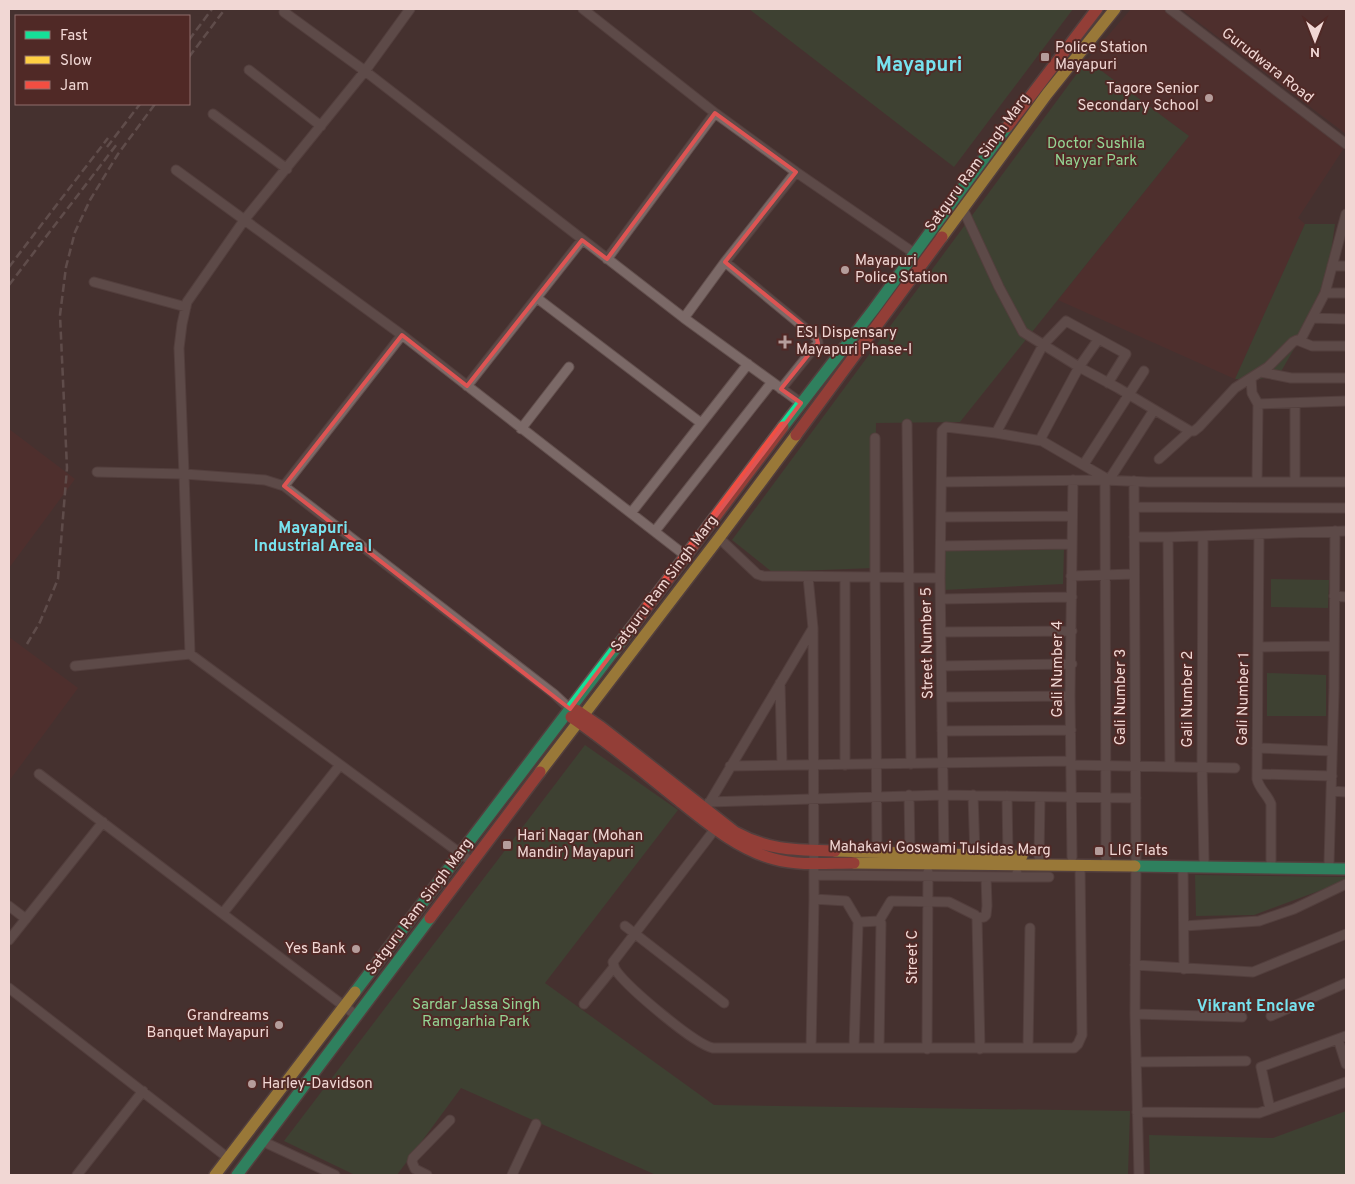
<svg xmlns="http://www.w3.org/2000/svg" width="1355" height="1184" font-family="Overpass,sans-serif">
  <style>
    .built { fill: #5a2e2c }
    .green { fill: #375435 }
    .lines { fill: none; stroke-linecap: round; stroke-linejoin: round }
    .street-casing { stroke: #63504e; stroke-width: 11 }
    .fast-casing { stroke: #63504e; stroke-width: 14 }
    .slow-casing { stroke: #63504e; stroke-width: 14 }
    .jam-casing { stroke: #63504e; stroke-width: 14 }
    .street { stroke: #7b6967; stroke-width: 9 }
    .fast { stroke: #16e098; stroke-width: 11 }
    .slow { stroke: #ffcf43; stroke-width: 11 }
    .jam { stroke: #f24e42; stroke-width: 11 }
    .rail { stroke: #7f6e6c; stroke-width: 2.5; stroke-dasharray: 8 4; stroke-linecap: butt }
    .marked { fill: none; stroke: #dd5453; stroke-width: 4; stroke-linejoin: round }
    .poi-dot { fill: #b59d9b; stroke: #502926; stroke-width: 2 }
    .labels { text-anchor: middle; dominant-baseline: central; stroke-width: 4; stroke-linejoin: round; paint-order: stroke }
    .poi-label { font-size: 15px; fill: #f1d7d4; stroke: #502926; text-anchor: start }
    .street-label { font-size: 15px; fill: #f1d7d4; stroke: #502926 }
    .park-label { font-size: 15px; fill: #94d594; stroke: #502926 }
    .neighbourhood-label { font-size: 16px; font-weight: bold; fill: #77e2ee; stroke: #502926 }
    .district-label { font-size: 20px; font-weight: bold; fill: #77e2ee; stroke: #502926 }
  </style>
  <rect width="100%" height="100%" fill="#463130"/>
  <path class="built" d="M 1131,9 L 1164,9 L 1344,148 L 1298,218 L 1305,224 L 1235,379 L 1058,300 L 1189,136 L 1087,60 Z
    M 1181,9 L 1346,9 L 1346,134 Z
    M 9,429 L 75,479 L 9,568 Z
    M 9,637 L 78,688 L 9,781 Z"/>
  <path class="green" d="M 749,9 L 1073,9 L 954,167 Z
    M 1087,60 L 1189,136 L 960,422 L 876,423 L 874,568 L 772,572 L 732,540 Z
    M 1305,224 L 1335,224 L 1325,295 L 1279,375 L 1260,379 L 1235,379 Z
    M 1064,549 L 1063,584 L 944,590 L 945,550 Z
    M 1271,579 L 1329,580 L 1328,608 L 1271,607 Z
    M 1267,673 L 1326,675 L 1326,716 L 1267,716 Z
    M 585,745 L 678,810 L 545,983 L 714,1105 L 1130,1111 L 1128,1175 L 656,1175 L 461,1088 L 397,1175 L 355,1175 L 284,1141 Z
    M 1195,875 L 1346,877 L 1346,881 L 1254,915 L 1196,916 Z
    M 1346,1111 L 1346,1175 L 1150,1175 L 1149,1135 L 1273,1138 Z"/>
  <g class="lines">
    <g class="street-casing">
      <path id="street" d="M 410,9 L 365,71 L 245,219 L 187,302 L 182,324 L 179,348 L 184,474 L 265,480 L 284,486 L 554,694 L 570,709
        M 583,9 L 715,113 L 796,172
        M 1170,9 L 1346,144
        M 284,12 L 365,71 L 684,318
        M 249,70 L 321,126
        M 213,114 L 287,169
        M 176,170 L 402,335 L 686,556
        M 963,209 L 999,287 L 1023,332 L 1079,367 L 1042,436 L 1042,441 L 1109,480 L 1154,410
        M 607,259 L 715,113
        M 725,262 L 817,338 L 818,343 L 781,389
        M 1332,266 L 1346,266
        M 94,282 L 186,307
        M 1325,293 L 1346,293
        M 537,298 L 701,423
        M 1312,318 L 1346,319
        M 1098,340 L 1079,367 L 1118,388 L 1190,431 L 1194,431 L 1199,427 L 1235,388 L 1268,367 L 1293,342 L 1297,340 L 1312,346 L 1346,346
        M 1300,341 L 1325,293 L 1346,214
        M 1261,372 L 1291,378 L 1346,378
        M 1251,378 L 1252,393 L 1258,404
        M 467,386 L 582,240
        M 801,403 L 684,318 L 725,262 L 796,172 L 914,253
        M 1295,403 L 1295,482
        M 907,424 L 911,764
        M 521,429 L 569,367
        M 996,433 L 1042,441
        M 1159,459 L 1190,431
        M 1084,464 L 1144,371
        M 97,472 L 184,474 L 190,654
        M 1105,480 L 1106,858
        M 1134,481 L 1136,858 L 1135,1014 L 1139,1175
        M 942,482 L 1105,480 L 1148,482 L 1346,482
        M 1257,482 L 1258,404 L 1346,401
        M 284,486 L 402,335
        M 1134,507 L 1346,508
        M 631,513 L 748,364
        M 942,517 L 1072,516
        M 655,531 L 772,382
        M 1259,534 L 1257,779 C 1259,789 1268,795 1271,804 L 1271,868
        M 1203,536 L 1202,767 L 1204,861
        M 1134,537 L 1168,537 L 1346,531
        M 1168,537 L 1170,766
        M 719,538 L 757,574 L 763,576 L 875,577 L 875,438
        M 942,546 L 1072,544
        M 1071,576 L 1134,574
        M 1334,596 L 1346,597
        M 942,599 L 1072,597
        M 942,632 L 1072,631
        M 1258,647 L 1334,646
        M 75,666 L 190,654 L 472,862
        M 942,666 L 1072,664
        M 780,683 L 782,765
        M 943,697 L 1070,696
        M 942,731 L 1071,730
        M 1257,748 L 1332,751
        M 845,765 L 845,577
        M 1071,765 L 1235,768
        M 730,766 L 1071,761
        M 39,774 L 357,1016
        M 1257,774 L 1332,776
        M 1331,791 L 1346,792
        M 909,795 L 910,853
        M 973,795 L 975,855
        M 1007,796 L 1008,856
        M 709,802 L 943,795 L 1136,798
        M 708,805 L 813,628 L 808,577
        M 715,829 L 613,962 C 614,966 614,969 617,972 C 630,989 694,1044 713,1048 L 1074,1048 L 1078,1044 L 1082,1035 L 1080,866
        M 877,852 L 875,577 L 940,578
        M 944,854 L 940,578 L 942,431 L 946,427 L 996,433 L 1043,345 L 1066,321 L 1126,354 L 1108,383
        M 1039,857 L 1040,797
        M 1072,857 L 1070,696 L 1073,480
        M 1329,863 L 1334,690 L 1335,531
        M 1183,867 L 1184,969
        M 1017,873 L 1017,877 L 1049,877
        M 814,875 L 1017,877
        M 814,899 L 846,901 L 859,923
        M 9,906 L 26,919
        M 223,913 L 340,765
        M 977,918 L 984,917 L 986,915 L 987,906 L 986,877
        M 879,921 L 891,901 L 949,902 L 975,915 L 977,918 L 980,1049
        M 625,926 L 724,1003
        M 1184,926 L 1259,921 L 1294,909 L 1346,884
        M 9,940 L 103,822
        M 1135,965 L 1253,972 L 1346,934
        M 9,988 L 228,1158
        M 584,1004 L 614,967
        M 1135,1014 L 1242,1017
        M 1271,1016 L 1346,983
        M 1338,1039 L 1346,1064
        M 811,1048 L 814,899 L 813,628
        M 854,1048 L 858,924 L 861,922 L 879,921 L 881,923 L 879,1048
        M 1028,1048 L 1030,928
        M 927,1049 L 928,872
        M 1136,1062 L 1246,1061
        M 1270,1109 L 1261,1067 L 1346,1036
        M 1137,1112 L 1259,1113 L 1346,1082
        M 262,1141 L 335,1175
        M 77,1175 L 143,1091
        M 427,1175 L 415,1169 L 412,1162 L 413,1158 L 450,1120
        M 512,1175 L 536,1124"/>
    </g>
    <g class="fast-casing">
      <path id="fast" d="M 783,427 L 874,309 L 1007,127
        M 1135,866 L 1346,869
        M 355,992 L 636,622
        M 237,1175 L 430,918"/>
    </g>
    <g class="slow-casing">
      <path id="slow" d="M 942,237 L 1047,94 L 1115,9
        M 540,772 L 719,538 L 796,435
        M 835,851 L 1022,856
        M 854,863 L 1135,866
        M 215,1175 L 355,992"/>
    </g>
    <g class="jam-casing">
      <path id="jam" d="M 1007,127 L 1097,9
        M 796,435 L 942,237
        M 636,622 L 783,427
        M 576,710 L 601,727 L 735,832 C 770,851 796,850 835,851
        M 571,717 C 608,742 642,771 677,799 C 706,822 737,849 774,859 C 799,866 828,863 854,863
        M 430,918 L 540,772"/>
    </g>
    <use href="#street" class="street"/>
    <use href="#fast" class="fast"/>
    <use href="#slow" class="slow"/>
    <use href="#jam" class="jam"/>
    <path class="rail" d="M 189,40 L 212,9
      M 189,57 L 225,9
      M 107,147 L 140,104
      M 9,267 L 108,138
      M 9,285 L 117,144
      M 27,644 L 40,622 L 58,579 L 67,468 L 60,315 L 66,267 L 75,232 L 90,200 L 118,154 L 155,104"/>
  </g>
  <path d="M0 0H1355V1184H0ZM 715,113 L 796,172 L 725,262 L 816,336 L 818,343 L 781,389 L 801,403 L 570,709 L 284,486 L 402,335 L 467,386 L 582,240 L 607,259 Z" fill="#463130" fill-opacity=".55" fill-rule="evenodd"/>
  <path class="marked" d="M 715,113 L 796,172 L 725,262 L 816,336 L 818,343 L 781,389 L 801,403 L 570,709 L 284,486 L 402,335 L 467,386 L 582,240 L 607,259 Z"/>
  <g class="poi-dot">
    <rect x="1040" y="52" width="10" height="10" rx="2.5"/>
    <circle cx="1209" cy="98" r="5"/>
    <circle cx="845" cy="270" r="5"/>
    <path d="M782.5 334.5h5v5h5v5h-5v5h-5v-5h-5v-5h5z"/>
    <rect x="502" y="840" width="10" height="10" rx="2.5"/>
    <rect x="1094" y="846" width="10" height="10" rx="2.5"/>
    <circle cx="356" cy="949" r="5"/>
    <circle cx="279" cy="1025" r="5"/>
    <circle cx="252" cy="1084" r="5"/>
  </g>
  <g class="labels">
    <g class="poi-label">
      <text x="1055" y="48">Police Station<tspan x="1055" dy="17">Mayapuri</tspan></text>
      <text x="1199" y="89" text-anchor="end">Tagore Senior<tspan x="1199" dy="17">Secondary School</tspan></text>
      <text x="855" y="261">Mayapuri<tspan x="855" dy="17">Police Station</tspan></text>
      <text x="796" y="333">ESI Dispensary<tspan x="796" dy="17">Mayapuri Phase-I</tspan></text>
      <text x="517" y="836">Hari Nagar (Mohan<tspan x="517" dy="17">Mandir) Mayapuri</tspan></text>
      <text x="1109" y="851">LIG Flats</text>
      <text x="346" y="949" text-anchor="end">Yes Bank</text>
      <text x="269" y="1016" text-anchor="end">Grandreams<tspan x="269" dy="17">Banquet Mayapuri</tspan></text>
      <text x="262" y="1084">Harley-Davidson</text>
    </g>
    <g class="street-label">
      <text transform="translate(1267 66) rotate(38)">Gurudwara Road</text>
      <text transform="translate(978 163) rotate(-54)">Satguru Ram Singh Marg</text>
      <text transform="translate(665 584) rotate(-53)">Satguru Ram Singh Marg</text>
      <text transform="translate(928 643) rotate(-91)">Street Number 5</text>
      <text transform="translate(1058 669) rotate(-90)">Gali Number 4</text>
      <text transform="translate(1121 697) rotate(-90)">Gali Number 3</text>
      <text transform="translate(1188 699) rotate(-90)">Gali Number 2</text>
      <text transform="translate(1244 699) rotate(-89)">Gali Number 1</text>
      <text transform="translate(940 849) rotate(1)">Mahakavi Goswami Tulsidas Marg</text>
      <text transform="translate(420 907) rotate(-53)">Satguru Ram Singh Marg</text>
      <text transform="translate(913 957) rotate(-90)">Street C</text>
    </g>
    <g class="park-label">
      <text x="1096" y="144">Doctor Sushila<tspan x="1096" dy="17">Nayyar Park</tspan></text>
      <text x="476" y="1005">Sardar Jassa Singh<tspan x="476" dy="17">Ramgarhia Park</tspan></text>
    </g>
    <g class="neighbourhood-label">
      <text x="313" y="529">Mayapuri<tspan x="313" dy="18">Industrial Area I</tspan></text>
      <text x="1256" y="1007">Vikrant Enclave</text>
    </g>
    <g class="district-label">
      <text x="919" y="66">Mayapuri</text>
    </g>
  </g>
  <rect width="1355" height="1184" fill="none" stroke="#f1d7d4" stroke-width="20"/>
  <rect x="15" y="15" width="175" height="90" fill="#502926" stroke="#906f6c"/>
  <rect x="25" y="31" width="25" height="8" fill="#16e098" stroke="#906f6c"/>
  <text x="60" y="40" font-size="15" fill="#f1d7d4">Fast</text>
  <rect x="25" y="56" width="25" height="8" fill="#ffcf43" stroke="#906f6c"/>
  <text x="60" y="65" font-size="15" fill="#f1d7d4">Slow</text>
  <rect x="25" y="81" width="25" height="8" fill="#f24e42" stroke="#906f6c"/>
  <text x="60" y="90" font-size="15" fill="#f1d7d4">Jam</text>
  <g transform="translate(1315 40) rotate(180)" stroke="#502926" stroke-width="4" paint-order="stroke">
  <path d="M0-4L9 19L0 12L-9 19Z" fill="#f1d7d4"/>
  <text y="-8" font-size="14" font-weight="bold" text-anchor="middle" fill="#f1d7d4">N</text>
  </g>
</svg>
